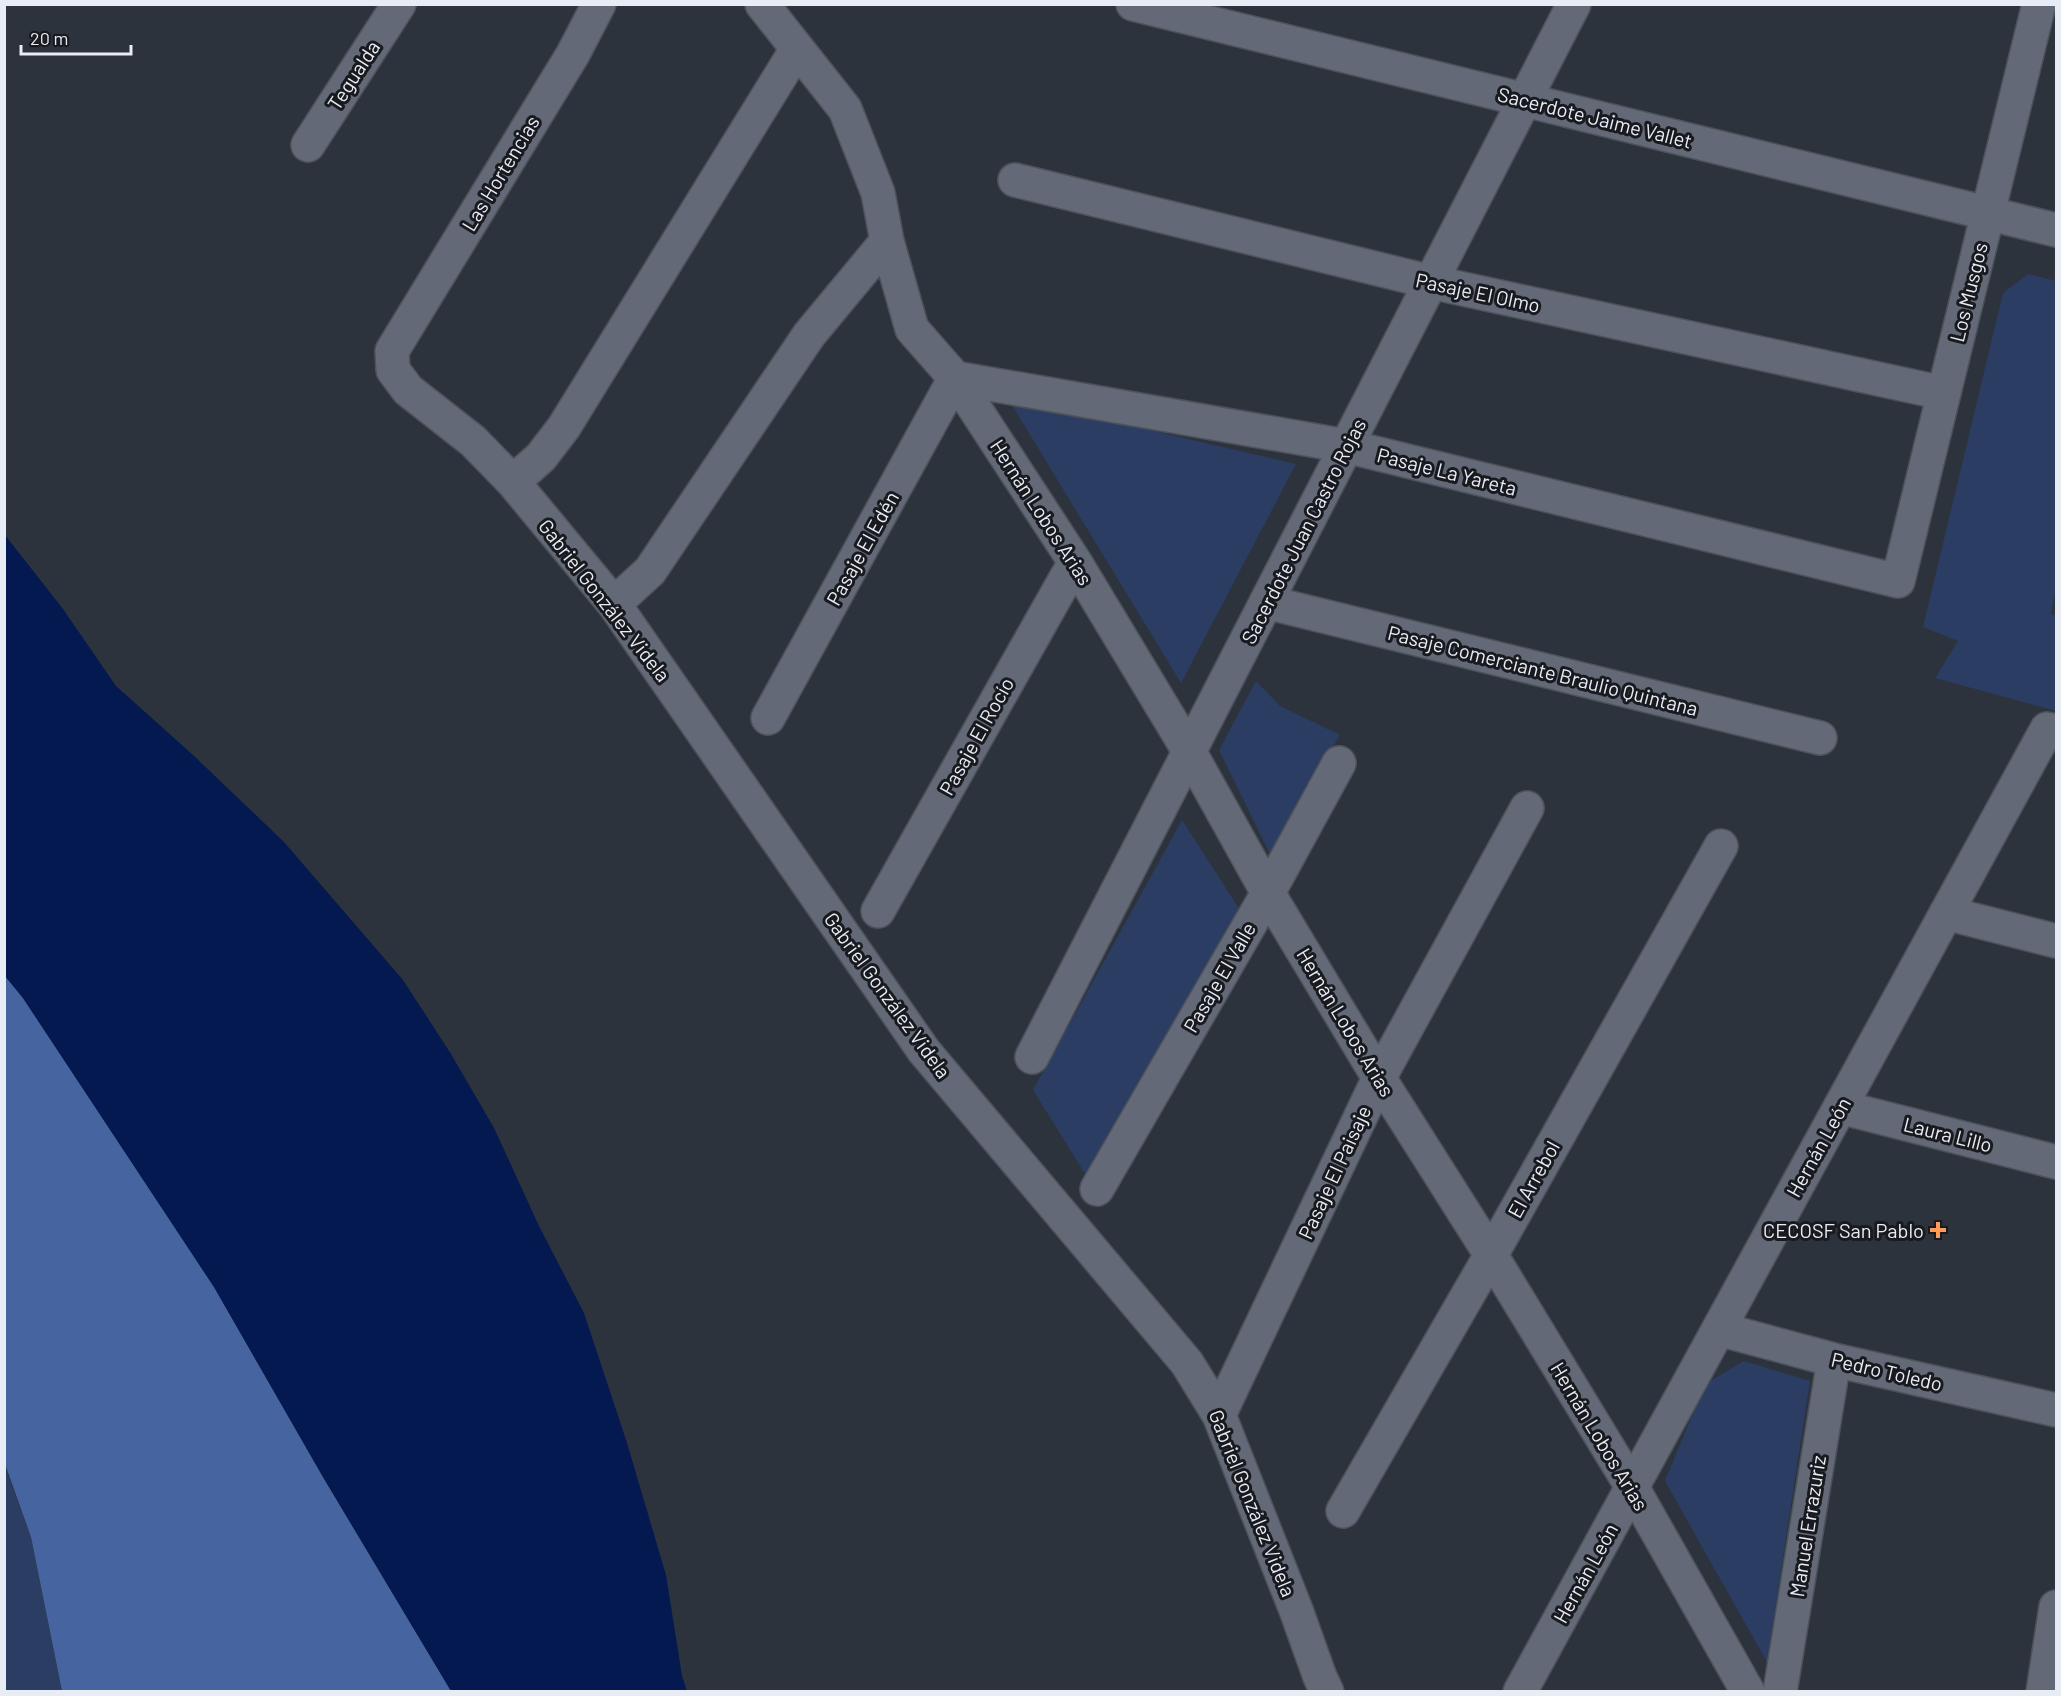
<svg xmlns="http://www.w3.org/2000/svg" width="2061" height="1696" font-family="Barlow,sans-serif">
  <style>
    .green { fill: #2b3d62 }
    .forest { fill: #4664a0 }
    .water { fill: #03194f }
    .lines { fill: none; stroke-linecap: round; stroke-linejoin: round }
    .street-casing { stroke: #4c515a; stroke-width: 36 }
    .street { stroke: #636976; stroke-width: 33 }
    .poi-dot { fill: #fe9b59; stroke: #181a1f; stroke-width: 2 }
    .labels { text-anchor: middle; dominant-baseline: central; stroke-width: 6; stroke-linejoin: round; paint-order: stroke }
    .street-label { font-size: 20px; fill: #e8ecf4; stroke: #181a1f }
    .poi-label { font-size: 20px; fill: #e8ecf4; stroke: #181a1f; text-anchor: end }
  </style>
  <rect width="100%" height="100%" fill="#2d333d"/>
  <path class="green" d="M 2028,274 L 2056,281 L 2056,588 L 2051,614 L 2056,616 L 2056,711 L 1935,678 L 1958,641 L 1923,627 L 2003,293 Z
    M 1007,397 L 1296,464 L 1181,683 Z
    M 1256,681 L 1280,706 L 1340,735 L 1270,854 L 1219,750 Z
    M 1182,820 L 1240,910 L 1087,1177 L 1033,1090 Z
    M 1744,1361 L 1810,1381 L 1767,1662 L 1665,1481 L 1705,1384 Z
    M 4,1464 L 31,1537 L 62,1691 L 5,1691 Z"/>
  <path class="forest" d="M 5,976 L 23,998 L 214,1287 L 323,1477 L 451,1691 L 62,1691 L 31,1537 L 5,1464 Z"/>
  <path class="water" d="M 5,535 L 63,609 L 116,686 L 193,755 L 284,842 L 403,980 L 451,1054 L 494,1128 L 539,1226 L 584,1313 L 627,1443 L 666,1575 L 682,1676 L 687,1691 L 451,1691 L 323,1477 L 214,1287 L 23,998 L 5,976 Z"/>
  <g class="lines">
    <g class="street-casing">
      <path id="street" d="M 599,4 L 573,54 L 392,351 L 393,370 L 408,390 L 473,441 L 513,482 L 614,604 L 924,1051 L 1187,1363 L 1219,1415 L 1296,1610 L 1320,1677 L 1327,1692
        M 762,4 L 845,109 L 878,193 L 887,241 L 912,329 L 955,378 L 1075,562 L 1189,751 L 1268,893 L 1379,1078 L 1491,1255 L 1632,1487 L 1748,1692
        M 1133,4 L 2056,230
        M 308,145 L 399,4
        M 1015,180 L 1431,282 L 1943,393
        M 513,482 L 541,457 L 564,427 L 797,49
        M 1266,602 L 1820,738
        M 614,604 L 650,571 L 809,335 L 887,241
        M 768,718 L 955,378 L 1346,446 L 1898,581 L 2039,4
        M 878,911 L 1075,562
        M 1946,913 L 2056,941
        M 1032,1057 L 1574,4
        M 1840,1107 L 2056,1162
        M 1097,1189 L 1268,893 L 1339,763
        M 1719,1329 L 1834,1360 L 2056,1410
        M 1219,1415 L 1379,1078 L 1527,808
        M 1343,1511 L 1491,1255 L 1721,846
        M 1520,1692 L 2047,729 L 2056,731
        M 1780,1692 L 1834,1360
        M 2043,1692 L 2056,1607"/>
    </g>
    <use href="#street" class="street"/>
  </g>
  <path class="poi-dot" d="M1935 1221h6v6h6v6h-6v6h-6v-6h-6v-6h6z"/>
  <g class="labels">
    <g class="street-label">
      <text transform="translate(353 75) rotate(-57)">Tegualda</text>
      <text transform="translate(1595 117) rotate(14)">Sacerdote Jaime Vallet</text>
      <text transform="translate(500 173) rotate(-59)">Las Hortencias</text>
      <text transform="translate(1478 292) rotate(12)">Pasaje El Olmo</text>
      <text transform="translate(1968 292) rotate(-76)">Los Musgos</text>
      <text transform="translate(1447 471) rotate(14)">Pasaje La Yareta</text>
      <text transform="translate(1042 512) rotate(57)">Hernán Lobos Arias</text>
      <text transform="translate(1303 531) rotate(-63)">Sacerdote Juan Castro Rojas</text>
      <text transform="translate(862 548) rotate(-61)">Pasaje El Edén</text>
      <text transform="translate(605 600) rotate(52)">Gabriel González Videla</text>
      <text transform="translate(1543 670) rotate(14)">Pasaje Comerciante Braulio Quintana</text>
      <text transform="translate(976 736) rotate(-61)">Pasaje El Rocío</text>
      <text transform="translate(1219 977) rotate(-60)">Pasaje El Valle</text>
      <text transform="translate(888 995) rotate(54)">Gabriel González Videla</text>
      <text transform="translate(1346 1022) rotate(59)">Hernán Lobos Arias</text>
      <text transform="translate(1948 1134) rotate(14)">Laura Lillo</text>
      <text transform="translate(1818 1147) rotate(-61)">Hernán León</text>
      <text transform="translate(1334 1172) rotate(-65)">Pasaje El Paisaje</text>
      <text transform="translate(1533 1179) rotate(-61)">El Arrebol</text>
      <text transform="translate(1887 1371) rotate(13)">Pedro Toledo</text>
      <text transform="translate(1600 1436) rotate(59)">Hernán Lobos Arias</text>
      <text transform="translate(1253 1503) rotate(68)">Gabriel González Videla</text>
      <text transform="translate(1807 1526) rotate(-81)">Manuel Errazuriz</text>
      <text transform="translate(1585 1573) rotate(-61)">Hernán León</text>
    </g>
    <g class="poi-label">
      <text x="1924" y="1230">CECOSF San Pablo</text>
    </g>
  </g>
  <rect width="2061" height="1696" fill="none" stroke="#e8ecf4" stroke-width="12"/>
  <path d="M21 45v9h110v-9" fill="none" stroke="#e8ecf4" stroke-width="3"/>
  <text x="30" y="45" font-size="18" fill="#e8ecf4" stroke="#181a1f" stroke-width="4.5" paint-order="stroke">20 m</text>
</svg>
